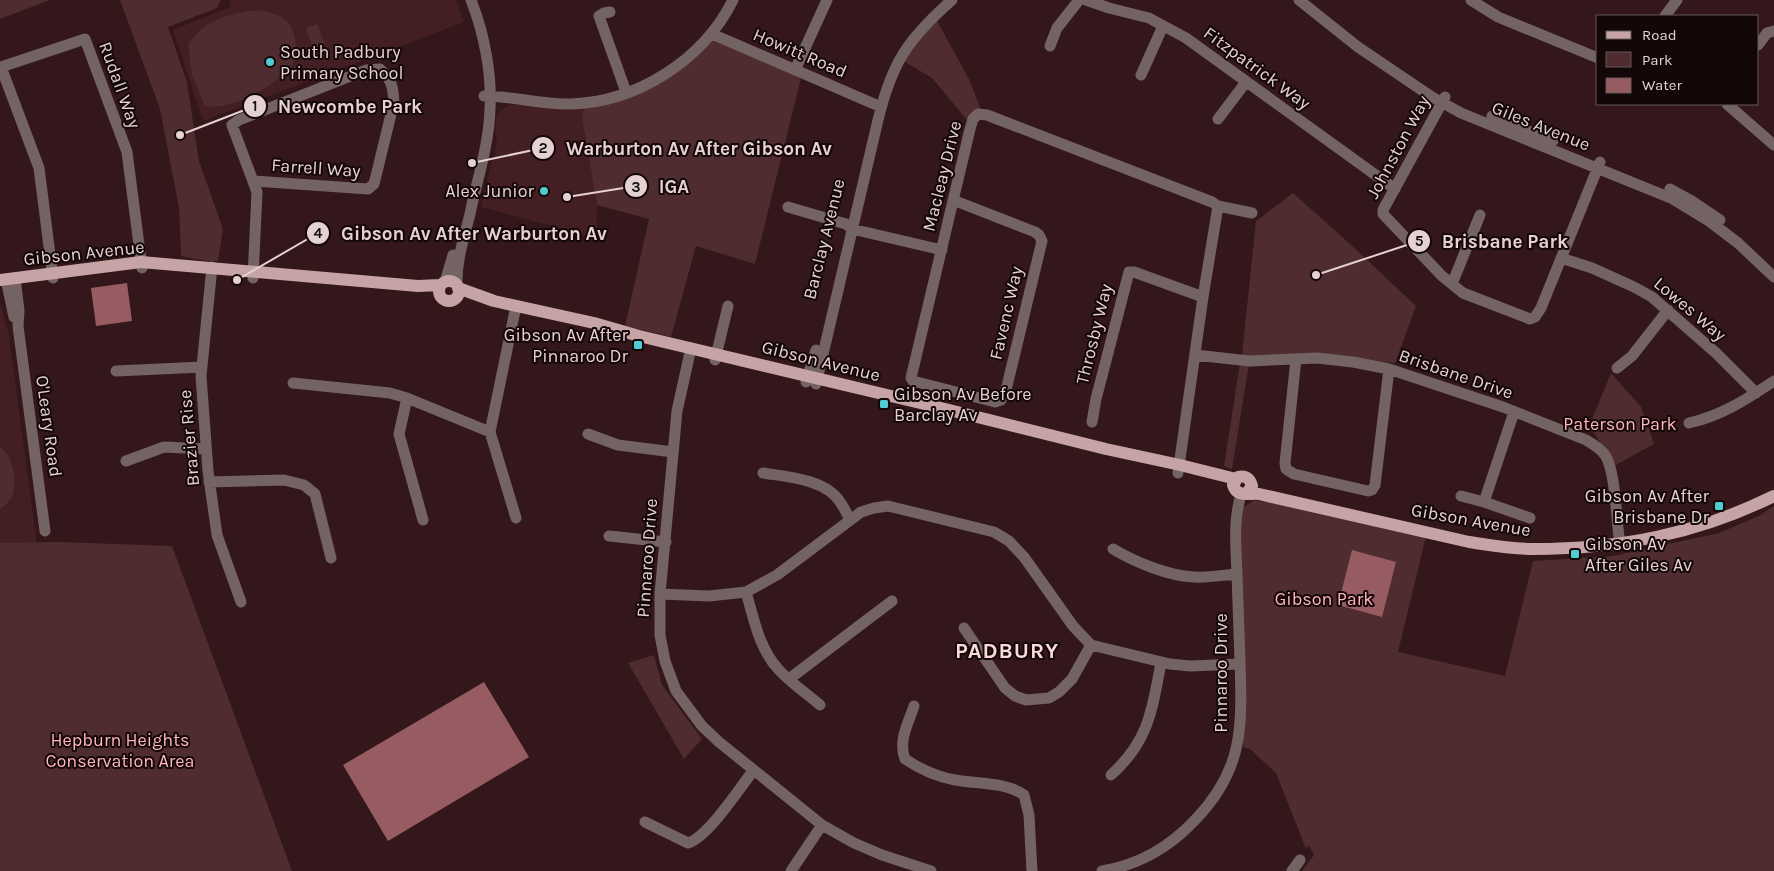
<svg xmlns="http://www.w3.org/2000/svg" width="1774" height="871" font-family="Karla,sans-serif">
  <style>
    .built { fill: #431f23 }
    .green { fill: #4e2c2f }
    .water { fill: #975c61 }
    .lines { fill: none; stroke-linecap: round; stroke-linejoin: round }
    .minor { stroke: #736363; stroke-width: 11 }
    .major { stroke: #c6a4a6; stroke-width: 12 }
    .poi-dot { fill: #51ccd3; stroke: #130708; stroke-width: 2 }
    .labels { text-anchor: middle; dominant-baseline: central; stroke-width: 4; stroke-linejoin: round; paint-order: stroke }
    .poi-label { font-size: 18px; fill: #e6d1d2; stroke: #130708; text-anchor: start }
    .street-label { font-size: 18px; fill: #e6d1d2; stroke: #130708 }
    .park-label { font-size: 18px; fill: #ffb5ba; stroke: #130708 }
    .district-label { font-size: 22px; font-weight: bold; letter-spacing: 1px; fill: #fbd9db; stroke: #130708 }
    .leader { fill: none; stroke: #e6d1d2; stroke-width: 2 }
    .callout-dot { fill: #e6d1d2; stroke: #130708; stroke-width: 2 }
    .mark-label { font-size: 15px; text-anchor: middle; font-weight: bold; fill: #111 }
    .callout-label { font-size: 19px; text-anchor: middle; font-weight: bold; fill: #e6d1d2; stroke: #130708; stroke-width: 4; stroke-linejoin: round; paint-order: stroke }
  </style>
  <rect width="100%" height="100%" fill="#34171a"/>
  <path class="built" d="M 230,0 L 456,0 L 464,22 L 203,121 L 173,30 L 230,7 Z
    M 585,102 L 582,118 L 597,205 L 596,238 L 481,207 L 492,161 L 494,158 L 497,141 L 495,133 L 497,114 L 509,105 Z
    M 0,303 L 9,336 L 37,544 L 0,543 Z"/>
  <path class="green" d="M 0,0 L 50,0 L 0,19 Z
    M 120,0 L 221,0 L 217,8 L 168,27 L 187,82 L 199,161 L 223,229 L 218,261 L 207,261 L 181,256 L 179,208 L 160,109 Z
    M 258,10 C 275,13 288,16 294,34 C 296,43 297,51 294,60 C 284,84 229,112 205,106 L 192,75 L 188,44 C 206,18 230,14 258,10 Z
    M 936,19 L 969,79 L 981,110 L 971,125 L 932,78 L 900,59 Z
    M 317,24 L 325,44 L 313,48 L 306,28 Z
    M 712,34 L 801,78 L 755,264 L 696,246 L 671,337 L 625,326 L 649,219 L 597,205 L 582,118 L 585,102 L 640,87 Z
    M 1293,193 L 1349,243 L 1416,306 L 1395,363 L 1319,356 L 1269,361 L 1242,355 L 1256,221 Z
    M 1240,363 L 1249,364 L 1232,469 L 1224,466 Z
    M 1611,373 L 1641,407 L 1654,444 L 1614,466 L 1595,434 L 1588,429 Z
    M 0,447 C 13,456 17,479 13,494 C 11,500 5,506 0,509 Z
    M 1255,500 L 1427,532 L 1398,652 L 1505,676 L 1533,561 L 1613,556 L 1719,533 L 1759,516 L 1774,506 L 1774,871 L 1302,871 L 1314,855 L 1309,845 L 1306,849 L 1276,773 L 1250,749 L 1243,747 C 1240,667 1236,587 1242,508 Z
    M 59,542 L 172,546 L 292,871 L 0,871 L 0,543 Z
    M 654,655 L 662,685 L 702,739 L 684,759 L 628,663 Z"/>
  <path class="water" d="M 127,283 L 132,321 L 96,326 L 91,288 Z
    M 1352,550 L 1396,562 L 1382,617 L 1338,605 Z
    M 484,682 L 529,757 L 388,841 L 343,765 Z"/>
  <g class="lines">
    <path class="minor" d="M 1086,0 L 1109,8 L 1149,18 L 1186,38 L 1395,189
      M 1299,0 L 1358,47 L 1432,97 L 1461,113 L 1673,199 L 1709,221 L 1738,243 L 1774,277
      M 1471,0 L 1498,17 L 1598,58
      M 610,12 L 604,13 L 599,16 L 626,92
      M 1665,16 L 1677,0
      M 712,34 L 881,107
      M 1758,45 L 1767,33 L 1774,31
      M 1050,46 L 1057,28 L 1079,0
      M 795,70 L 827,0
      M 1141,75 L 1163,26
      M 484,96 C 513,96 542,105 571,104 C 637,102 703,60 733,0
      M 1445,97 L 1383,210 L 1383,214 L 1442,276 L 1463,293 L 1530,319 L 1535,317 L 1541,308 L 1600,162
      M 1727,104 L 1774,145
      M 1492,116 L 1553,141
      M 1218,119 L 1246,82
      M 1670,189 L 1692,201 L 1720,220
      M 953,200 L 1035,232 L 1039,235 L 1042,241 L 1007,386 L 1001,400 L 995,402 L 913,381 L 911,378 C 931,295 950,212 970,129 L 973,119 L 978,114 L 987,115 L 1212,202 L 1218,206 L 1203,297 L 1178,473
      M 1218,206 L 1252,213
      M 788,207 L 846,224 L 852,229 L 942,250
      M 1561,258 L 1592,268 L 1634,287 L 1652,297 L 1716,353 L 1756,393
      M 212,267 L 201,376 L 208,471 L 217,535 L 241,602
      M 15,278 L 19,311 L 18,326 L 45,531
      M 53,278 L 39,168 L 1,67 L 85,39 L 127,152 L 142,268
      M 253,278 L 257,192 L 232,125 L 239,120 L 366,70 L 380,69 C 392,80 393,87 394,102 L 374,184 L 368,189 L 253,181
      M 6,279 L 14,317
      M 445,282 L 453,255
      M 1452,284 L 1480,215
      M 457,286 C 456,261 464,238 470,214 C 477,180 489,145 490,109 C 492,73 484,33 471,0
      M 516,306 L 490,432 L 516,518
      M 691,348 L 677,411 L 660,594 L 660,635 L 665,661 L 676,691 L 702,726 L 719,742 L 822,825 L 854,843 L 882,855 L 931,871
      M 1195,355 L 1250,361 L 1317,358 L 1353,362 L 1389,369 L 1503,407 L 1586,440 C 1593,444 1600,448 1605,455 C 1616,471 1616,522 1620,544
      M 1296,359 L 1285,463 L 1286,469 L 1294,474 L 1368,491 L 1372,490 L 1375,485 L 1389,369
      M 715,360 L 728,306
      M 1617,368 L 1632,356 L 1668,310
      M 116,371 L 202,367
      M 806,382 L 816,350
      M 293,383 L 390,393 L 407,398 L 490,432
      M 816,384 L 878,120 C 892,62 908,39 952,0
      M 407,398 L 399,434 L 423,520
      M 1092,422 L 1096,399 L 1129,272 L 1134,272 L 1203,297
      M 1689,423 C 1721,416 1747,399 1774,381
      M 588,434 L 618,445 L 673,452
      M 126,461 L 164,447 L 206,449
      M 763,473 C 787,477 826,479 840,502 C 844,507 847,514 850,520
      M 209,482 L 284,480 L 304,485 L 315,494 L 331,558
      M 1461,496 L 1484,502 L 1530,518
      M 1484,502 L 1514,412
      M 609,536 L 666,542
      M 1113,549 C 1135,562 1168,576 1194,577 C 1208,578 1223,575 1237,574
      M 746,592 C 754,619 759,649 779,670 C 791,683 807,694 820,705
      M 660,594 L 709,596 L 746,592 L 777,575 L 861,512 L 874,508 L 888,506 L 994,532 L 1009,541 L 1024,557 L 1073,626 L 1091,645 L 1170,664 L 1190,666 L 1240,664
      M 964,628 L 1005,688 L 1015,696 L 1026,700 L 1049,698 L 1059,692 L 1072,679 L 1091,645
      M 789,679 L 892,601
      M 914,706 C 908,724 898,741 905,759 C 920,769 937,777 955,780 C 977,784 1006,782 1024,795 L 1029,815 L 1032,871
      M 1111,775 C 1149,741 1152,710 1161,663
      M 645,822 L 688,843 C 708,837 739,789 753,771
      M 791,871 L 822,825
      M 1102,871 C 1139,865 1170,847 1196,819 C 1244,769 1242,726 1240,661 C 1239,632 1238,603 1237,574 C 1236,548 1233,520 1241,495
      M 1292,871 L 1300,860"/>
    <path class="major" d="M 0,280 L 141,262 L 418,286 L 440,285
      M439 291a10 10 0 1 1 20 0a10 10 0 1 1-20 0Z
      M 458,288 L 494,301 L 594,323 L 639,336 L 933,406 L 1106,449 L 1180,465 L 1236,479
      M 1247,493 L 1252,486 C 1250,478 1245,475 1238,477 L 1233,485 C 1237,498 1249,493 1259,494 L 1469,542 C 1490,545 1512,549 1533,549 C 1619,549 1697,534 1774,496"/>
  </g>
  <g class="poi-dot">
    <circle cx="270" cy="62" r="5"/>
    <circle cx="544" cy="191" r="5"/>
    <rect x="633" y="340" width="10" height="10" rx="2.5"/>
    <rect x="879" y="399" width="10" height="10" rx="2.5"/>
    <rect x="1714" y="501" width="10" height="10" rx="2.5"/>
    <rect x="1570" y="549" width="10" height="10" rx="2.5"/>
  </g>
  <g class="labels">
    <g class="poi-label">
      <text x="280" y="52">South Padbury<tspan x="280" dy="21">Primary School</tspan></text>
      <text x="534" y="191" text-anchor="end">Alex Junior</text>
      <text x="628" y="335" text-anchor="end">Gibson Av After<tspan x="628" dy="21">Pinnaroo Dr</tspan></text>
      <text x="894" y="394">Gibson Av Before<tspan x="894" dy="21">Barclay Av</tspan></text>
      <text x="1709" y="496" text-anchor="end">Gibson Av After<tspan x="1709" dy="21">Brisbane Dr</tspan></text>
      <text x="1585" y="544">Gibson Av<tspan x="1585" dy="21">After Giles Av</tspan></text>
    </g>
    <g class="street-label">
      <text transform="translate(800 53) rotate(23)">Howitt Road</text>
      <text transform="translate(1257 68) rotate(36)">Fitzpatrick Way</text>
      <text transform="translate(120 85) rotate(70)">Rudall Way</text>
      <text transform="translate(1541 126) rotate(22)">Giles Avenue</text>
      <text transform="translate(1398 147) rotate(-62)">Johnston Way</text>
      <text transform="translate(316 168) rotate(4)">Farrell Way</text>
      <text transform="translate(942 176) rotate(-76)">Macleay Drive</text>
      <text transform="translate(824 239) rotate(-76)">Barclay Avenue</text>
      <text transform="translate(84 253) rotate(-6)">Gibson Avenue</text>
      <text transform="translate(1690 309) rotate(40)">Lowes Way</text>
      <text transform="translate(1006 313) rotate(-77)">Favenc Way</text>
      <text transform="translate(1094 334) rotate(-76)">Throsby Way</text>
      <text transform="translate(821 361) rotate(14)">Gibson Avenue</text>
      <text transform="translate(1456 374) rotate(19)">Brisbane Drive</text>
      <text transform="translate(49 426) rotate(82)">O'Leary Road</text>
      <text transform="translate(189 438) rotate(-95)">Brazier Rise</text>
      <text transform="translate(1471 520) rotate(10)">Gibson Avenue</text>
      <text transform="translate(647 558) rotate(-86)">Pinnaroo Drive</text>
      <text transform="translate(1221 673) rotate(-90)">Pinnaroo Drive</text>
    </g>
    <g class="park-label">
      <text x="1620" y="424">Paterson Park</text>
      <text x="1324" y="599">Gibson Park</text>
      <text x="120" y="740">Hepburn Heights<tspan x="120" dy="21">Conservation Area</tspan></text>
    </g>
    <g class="district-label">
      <text x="1007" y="651">PADBURY</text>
    </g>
  </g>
  <path class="leader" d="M180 135L255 106M472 163L543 148M567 197L636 186M237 280L318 233M1316 275L1419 241"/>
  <g class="callout-dot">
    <circle cx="180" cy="135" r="5"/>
    <circle cx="472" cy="163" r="5"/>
    <circle cx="567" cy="197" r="5"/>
    <circle cx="237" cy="280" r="5"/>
    <circle cx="1316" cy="275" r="5"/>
    <circle cx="255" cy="106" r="12"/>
    <circle cx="543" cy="148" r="12"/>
    <circle cx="636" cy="186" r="12"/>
    <circle cx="318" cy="233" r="12"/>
    <circle cx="1419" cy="241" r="12"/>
  </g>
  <g class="mark-label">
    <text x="255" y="111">1</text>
    <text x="543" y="153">2</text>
    <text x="636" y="192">3</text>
    <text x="318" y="238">4</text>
    <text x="1419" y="246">5</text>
  </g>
  <g class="callout-label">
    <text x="350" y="113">Newcombe Park</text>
    <text x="699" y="155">Warburton Av After Gibson Av</text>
    <text x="674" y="193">IGA</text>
    <text x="474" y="240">Gibson Av After Warburton Av</text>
    <text x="1505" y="248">Brisbane Park</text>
  </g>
  <rect x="1596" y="15" width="162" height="90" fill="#130708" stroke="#675859"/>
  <rect x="1606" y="31" width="25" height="8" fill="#c6a4a6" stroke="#675859"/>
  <text x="1642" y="40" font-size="15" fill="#e6d1d2">Road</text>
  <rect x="1606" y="52" width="25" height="15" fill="#4e2c2f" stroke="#675859"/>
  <text x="1642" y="65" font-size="15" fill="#e6d1d2">Park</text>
  <rect x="1606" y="78" width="25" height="15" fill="#975c61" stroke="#675859"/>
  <text x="1642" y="90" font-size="15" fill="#e6d1d2">Water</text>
</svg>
